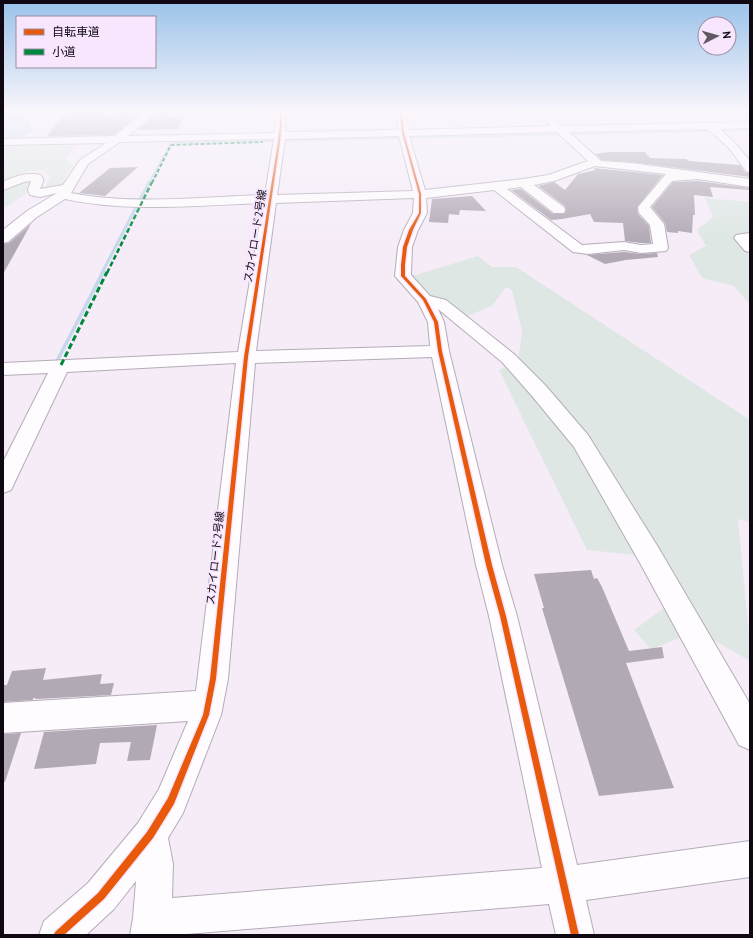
<svg xmlns="http://www.w3.org/2000/svg" width="753" height="938" font-family="'PT Sans','Noto Sans JP',sans-serif">
  <style>
    .green { fill: #dee7e4 }
    .water { fill: #c5d7eb }
    .lines { fill: none; stroke-linecap: round; stroke-linejoin: round }
    .stream-far2 { stroke: #c5d7eb; stroke-width: 2 }
    .stream-far1 { stroke: #c5d7eb; stroke-width: 3 }
    .stream { stroke: #c5d7eb; stroke-width: 3.5 }
    .building { fill: #b1a9b4 }
    .minor-casing { stroke: #b4acb7; stroke-width: 2 }
    .minor { fill: #fefcfe; fill-rule: evenodd }
    .quiet-far2 { stroke: #00873e; stroke-width: 2; stroke-dasharray: 4 2; stroke-linecap: butt }
    .quiet-far1 { stroke: #00873e; stroke-width: 2.5; stroke-dasharray: 5 2.5; stroke-linecap: butt }
    .quiet { stroke: #00873e; stroke-width: 3; stroke-dasharray: 6 3; stroke-linecap: butt }
    .cycleway-casing { stroke: #f7e6fe; stroke-width: 3 }
    .cycleway { fill: #e8590c; fill-rule: evenodd }
    .labels { text-anchor: middle; dominant-baseline: central; stroke-width: 4; stroke-linejoin: round; paint-order: stroke }
    .street-label { font-size: 11px; fill: #0f0812; stroke: #f7e6fe }
  </style>
  <rect width="100%" height="100%" fill="#f5ecf8"/>
  <path class="green" d="M 77,143 L 66,159 L 74,165 L 67,173 L 61,188 L 44,189 L 51,177 L 40,170 L 27,172 L 3,184 L 3,147 Z
    M 35,180 L 30,191 L 3,209 L 3,190 L 22,181 Z
    M 705,198 L 750,202 L 750,234 L 734,236 L 750,255 L 750,305 L 734,286 L 702,278 L 689,255 L 706,246 L 697,230 L 713,217 Z
    M 478,256 L 492,267 L 516,267 L 750,420 L 750,522 L 738,519 L 750,646 L 750,661 L 698,631 L 651,649 L 634,630 L 667,606 L 636,555 L 587,550 L 499,370 L 518,361 L 522,331 L 512,290 L 506,287 L 492,306 L 467,316 L 444,299 L 428,298 L 407,274 L 416,275 Z"/>
  <path class="water" d="M 3,112 L 28,112 L 32,132 L 23,137 L 3,139 Z"/>
  <g class="lines">
    <path class="stream-far2" d="M 736,112 L 750,121
      M 149,183 L 171,143 L 750,130"/>
    <path class="stream-far1" d="M 102,273 L 149,182"/>
    <path class="stream" d="M 55,365 L 103,272"/>
  </g>
  <path class="building" d="M 68,112 L 105,112 L 105,114 L 141,113 L 114,135 L 47,136 L 52,130 L 50,130 Z
    M 155,113 L 172,113 L 169,117 L 183,117 L 178,129 L 138,130 Z
    M 609,152 L 645,152 L 650,158 L 686,159 L 689,161 L 740,165 L 745,172 L 750,173 L 750,177 L 631,162 L 602,160 L 595,154 Z
    M 138,167 L 105,196 L 79,193 L 110,168 Z
    M 593,168 L 663,175 L 637,207 L 638,214 L 649,226 L 651,243 L 641,243 L 625,241 L 623,223 L 594,222 L 590,214 L 562,219 L 551,220 L 511,190 L 521,189 L 553,214 L 564,214 L 566,210 L 565,206 L 538,186 L 554,182 L 565,190 L 578,174 L 596,170 Z
    M 698,181 L 750,188 L 750,190 L 710,187 L 713,197 L 694,195 L 695,215 L 693,215 L 692,233 L 678,231 L 678,233 L 667,232 L 665,223 L 652,207 L 673,182 Z
    M 472,196 L 486,211 L 460,210 L 459,215 L 449,214 L 448,223 L 429,222 L 432,199 Z
    M 31,224 L 3,274 L 3,244 L 9,243 Z
    M 624,252 L 641,254 L 657,253 L 658,257 L 626,260 L 605,264 L 587,255 Z
    M 591,570 L 594,579 L 597,578 L 602,587 L 629,651 L 662,647 L 664,658 L 626,663 L 674,788 L 599,796 L 542,608 L 544,608 L 534,574 Z
    M 46,668 L 43,680 L 102,674 L 100,684 L 114,683 L 111,695 L 37,699 L 33,698 L 33,700 L 3,702 L 3,685 L 7,685 L 12,671 Z
    M 157,725 L 150,760 L 127,761 L 131,742 L 100,743 L 96,764 L 34,769 L 44,732 Z
    M 21,733 L 5,782 L 3,781 L 3,734 Z"/>
  <g class="lines">
    <g class="minor-casing">
      <path id="minor" d="M 144,112 L 154,112 L 146,121 L 128,136 L 275,133 L 276,112 L 285,112 L 285,132 L 398,130 L 397,112 L 406,112 L 408,130 L 551,126 L 537,112 L 546,112 L 562,126 L 750,122 L 750,128 L 720,129 L 736,144 L 750,161 L 750,172 L 746,171 L 729,148 L 708,129 L 569,132 L 601,161 L 631,163 L 750,179 L 750,187 L 698,179 L 672,181 L 650,207 L 664,224 L 668,248 L 666,251 L 641,253 L 624,250 L 588,254 L 573,252 L 494,190 L 426,198 L 427,213 L 418,230 L 412,247 L 411,275 L 430,296 L 446,300 L 514,354 L 546,386 L 588,435 L 658,547 L 750,704 L 750,750 L 739,745 L 640,563 L 574,447 L 532,396 L 502,362 L 438,309 L 444,322 L 449,351 L 502,565 L 517,616 L 577,865 L 750,841 L 750,877 L 586,900 L 594,935 L 556,935 L 549,904 L 175,935 L 130,935 L 133,918 L 136,881 L 114,909 L 86,935 L 39,935 L 44,921 L 88,883 L 138,823 L 159,789 L 188,721 L 3,733 L 3,703 L 196,691 L 236,363 L 67,372 L 11,490 L 3,493 L 3,462 L 48,373 L 3,375 L 3,363 L 238,352 L 263,203 C 198,205 130,213 65,199 L 37,217 L 8,242 L 3,243 L 3,230 L 27,211 L 57,193 L 40,197 L 30,195 L 28,190 L 31,181 L 24,182 L 3,190 L 3,182 C 15,176 28,172 41,175 C 45,181 42,184 40,189 L 63,185 L 80,160 L 106,143 L 3,145 L 3,139 L 115,136 ZM 557,132 L 588,161 L 548,175 L 523,179 L 425,190 L 409,136 ZM 399,136 L 413,191 L 277,195 L 285,139 ZM 274,139 L 265,195 C 203,197 130,205 71,193 L 88,164 L 120,142 ZM 595,166 L 666,174 L 638,207 L 639,213 L 650,225 L 653,244 L 641,245 L 624,242 L 582,245 L 507,189 L 521,187 L 554,213 L 564,213 L 565,210 L 564,207 L 534,185 L 554,181 ZM 414,198 L 413,213 L 404,230 L 398,247 L 395,276 L 418,302 L 428,322 L 430,346 L 256,351 L 276,203 ZM 432,357 L 476,565 L 489,616 L 542,868 L 172,898 L 173,864 L 168,838 L 183,813 L 221,715 L 228,679 L 255,363 Z
        M 750,233 L 750,252 L 745,251 L 734,238 L 736,235 Z"/>
    </g>
    <use href="#minor" class="minor"/>
    <path class="quiet-far2" d="M 152,183 L 171,145 L 263,142"/>
    <path class="quiet-far1" d="M 107,273 L 152,182"/>
    <path class="quiet" d="M 61,365 L 107,272"/>
    <g class="cycleway-casing">
      <path id="cycleway" d="M 279,112 L 281,112 L 282,123 L 280,142 L 248,357 L 216,679 L 209,715 L 174,804 L 153,838 L 104,899 L 64,935 L 54,935 L 55,932 L 98,893 L 147,832 L 168,798 L 203,715 L 210,679 L 244,357 L 278,142 L 280,123 Z
        M 400,112 L 402,112 L 404,133 L 421,194 L 421,213 L 413,230 L 407,247 L 405,265 L 405,276 L 426,299 L 438,322 L 442,351 L 492,565 L 506,616 L 579,935 L 571,935 L 500,616 L 486,565 L 438,351 L 434,322 L 423,300 L 401,276 L 401,265 L 403,247 L 409,230 L 419,213 L 419,194 L 402,133 Z"/>
    </g>
    <use href="#cycleway" class="cycleway"/>
  </g>
  <linearGradient id="sky" x2="0" y2="1"><stop stop-color="#9ac2e9"/><stop offset="0.46" stop-color="#faf6fc"/><stop offset="1" stop-color="#faf6fc" stop-opacity="0"/></linearGradient>
  <rect width="753" height="243" fill="url(#sky)"/>
  <g class="labels">
    <g class="street-label">
      <text transform="translate(255 236) rotate(-81)">スカイロード2号線</text>
      <text transform="translate(215 558) rotate(-84)">スカイロード2号線</text>
    </g>
  </g>
  <rect width="753" height="938" fill="none" stroke="#0f0812" stroke-width="8"/>
  <rect x="16" y="16" width="140" height="52" fill="#f7e6fe" stroke="#9a8da0"/>
  <rect x="24" y="29" width="20" height="6" fill="#e8590c" stroke="#9a8da0"/>
  <text x="52" y="36" font-size="12" fill="#0f0812">自転車道</text>
  <rect x="24" y="49" width="20" height="6" fill="#00873e" stroke="#9a8da0"/>
  <text x="52" y="56" font-size="12" fill="#0f0812">小道</text>
  <g transform="translate(717 36) rotate(84)"><circle r="19" fill="#f7e6fe" stroke="#9a8da0"/>
  <path d="M0-3L7 15L0 10L-7 15Z" fill="#605862"/>
  <text y="-6" font-size="11" font-weight="bold" text-anchor="middle" fill="#0f0812">N</text>
  </g>
</svg>
